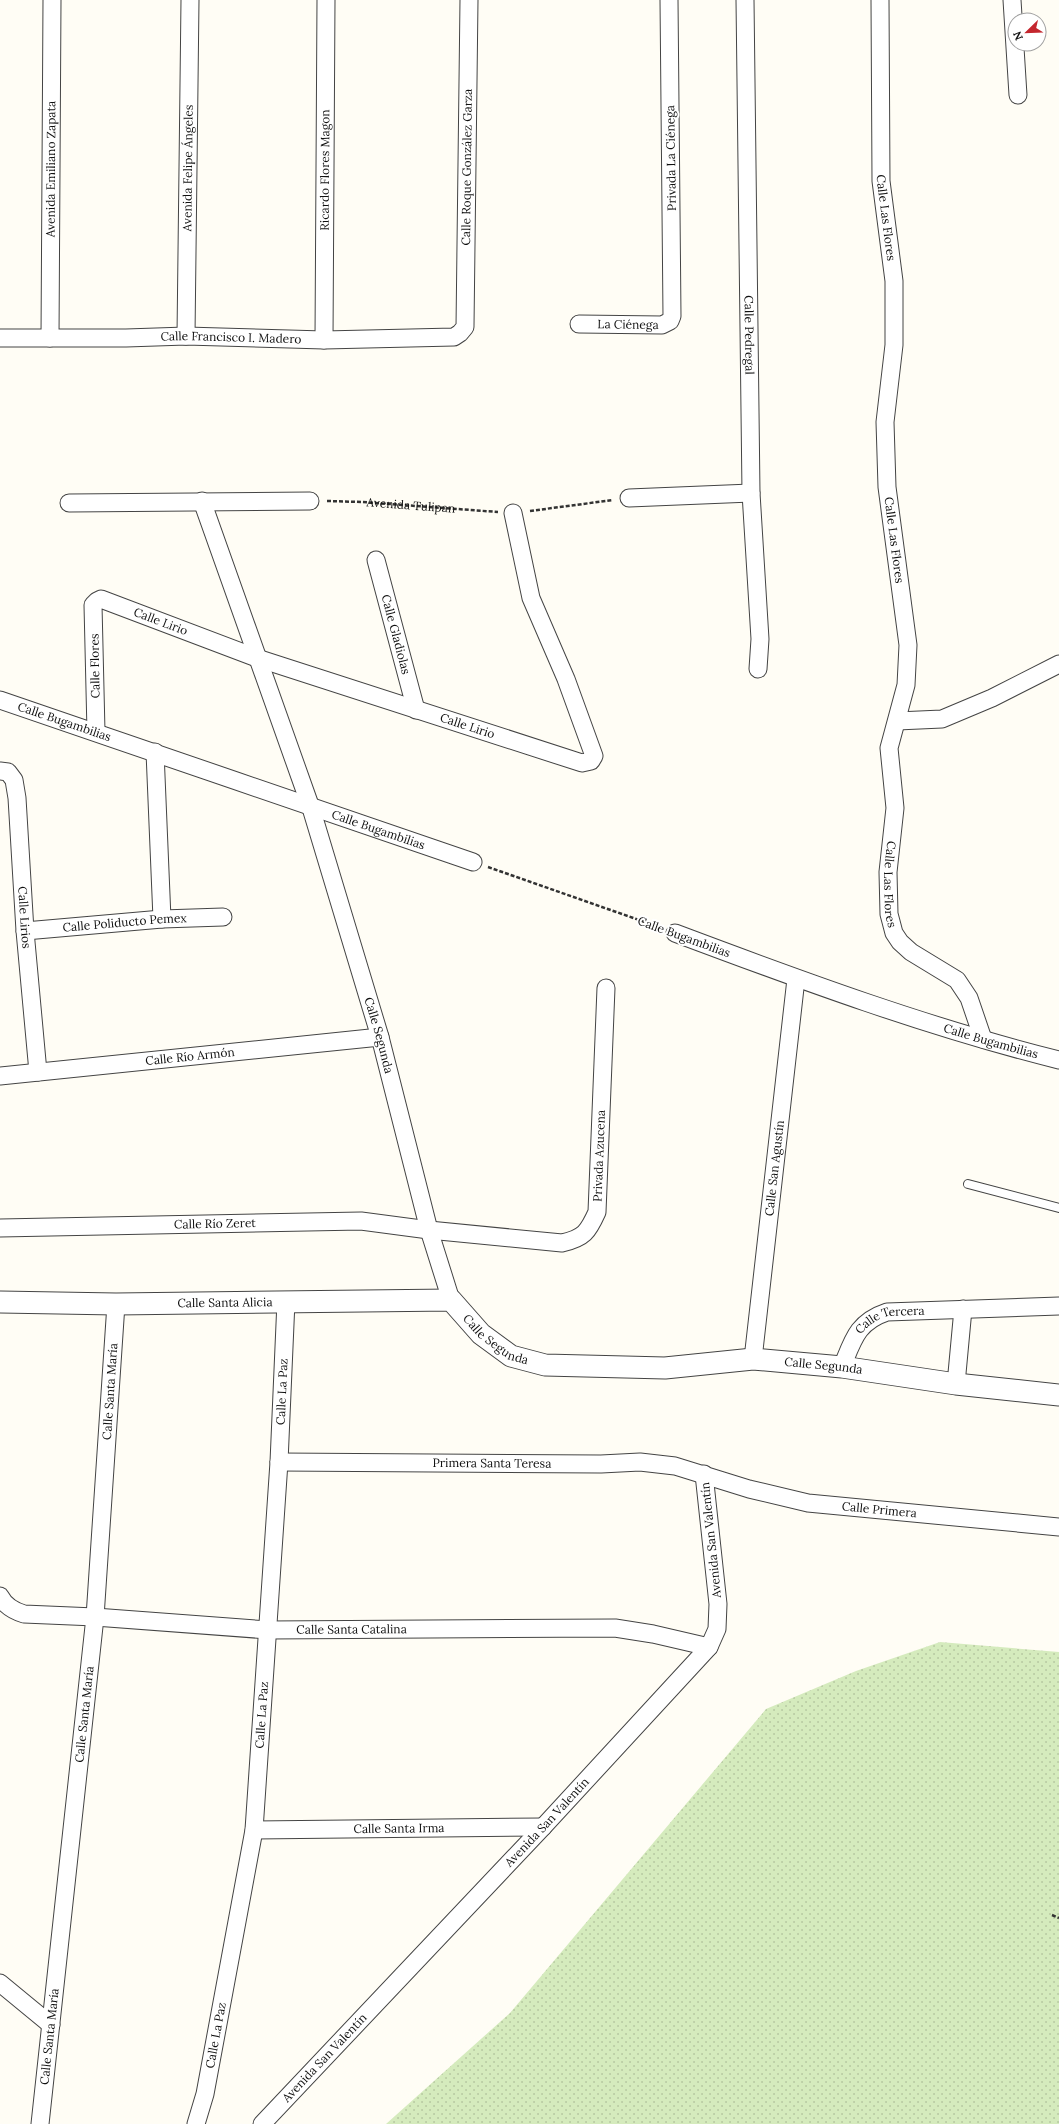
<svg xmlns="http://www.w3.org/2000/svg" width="1059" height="2124" viewBox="0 0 1059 2124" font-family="Lora,serif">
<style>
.grass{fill:url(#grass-dots)}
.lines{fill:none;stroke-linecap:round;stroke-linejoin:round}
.service-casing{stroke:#444;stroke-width:10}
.minor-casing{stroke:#444;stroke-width:19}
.tertiary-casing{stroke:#444;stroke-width:23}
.path{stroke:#333;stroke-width:2.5;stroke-dasharray:4 2;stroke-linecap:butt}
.service{stroke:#fff;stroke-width:8}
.minor{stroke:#fff;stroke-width:17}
.tertiary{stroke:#fff;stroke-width:21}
.labels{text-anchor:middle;stroke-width:4;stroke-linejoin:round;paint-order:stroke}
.street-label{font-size:12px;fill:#111;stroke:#fff}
</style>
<defs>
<pattern id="grass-dots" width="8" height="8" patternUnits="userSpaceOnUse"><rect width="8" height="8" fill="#d5ebbd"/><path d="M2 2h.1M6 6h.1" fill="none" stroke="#b6c8a1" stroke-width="1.8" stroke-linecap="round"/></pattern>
</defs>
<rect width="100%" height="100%" fill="#fffdf5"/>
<path class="grass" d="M940,1642L1059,1652V2124H386L510,2013L766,1709L856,1671Z"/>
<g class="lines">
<g class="service-casing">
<path id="service" d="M968,1184L1059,1208"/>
</g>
<g class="minor-casing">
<g id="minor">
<path id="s2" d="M745,0L751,493L760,639L758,669"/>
<path id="s3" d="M880,0L881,181L894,281V345L885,422L887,487L908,645L906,685L889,748L895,808L888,872L889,914L894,933L900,942L911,952L957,980L969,998L983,1039"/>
<path d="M1012,0L1018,95"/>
<path id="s4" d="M579,324L662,325L670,321L672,316L669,0"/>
<path id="s5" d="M186,336L190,0"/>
<path id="s6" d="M0,338H126L186,336L324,340L454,337L460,333L465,327L469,0"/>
<path id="s7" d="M50,338L52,0"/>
<path id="s8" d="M324,340L326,0"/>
<path d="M629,498L751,493"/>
<path id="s9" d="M202,501L311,808L380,1037L429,1230L451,1300"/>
<path d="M69,503L310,501"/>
<path id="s10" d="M376,560L416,710"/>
<path id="s11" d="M0,700C158,753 315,809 473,862"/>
<path d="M897,721L942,719L992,698L1059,664"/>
<path id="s12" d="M96,732L93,605L97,601L101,599L257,658L582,763L591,761L594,756L566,679L531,598L513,513"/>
<path d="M155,752L162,919"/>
<path id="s13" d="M0,771L8,772L14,780L17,798L25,931L38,1072"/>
<path id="s14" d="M25,931L162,919L223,917"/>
<path id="s15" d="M675,933C800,980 930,1028 1059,1060"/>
<path id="s16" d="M0,1076L380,1037"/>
<path id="s17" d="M0,1228L361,1221L429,1230L562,1243C584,1238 588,1232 597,1212L606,988"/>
<path id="s18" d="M753,1359L796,979"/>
<path id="s19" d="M842,1367C853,1340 857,1322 887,1312L1059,1306"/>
<path d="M956,1384L963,1309"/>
<path id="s20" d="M279,1462L601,1464L640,1462L675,1466L749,1489L808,1503L1059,1527"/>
<path id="s21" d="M0,1596C5,1606 14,1611 24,1614L95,1617L268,1630L615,1628L653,1634L709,1647"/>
<path id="s22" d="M254,1830L543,1827"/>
<path d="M0,1983L51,2025"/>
<path id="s23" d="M40,2124L95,1617L116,1304"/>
<path id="s24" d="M196,2124L205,2094L254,1830L279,1462L286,1301"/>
<path id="s25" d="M262,2124L543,1827L709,1647L717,1629L718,1604L704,1474"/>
</g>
</g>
<g class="tertiary-casing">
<g id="tertiary">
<path id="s26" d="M0,1302L116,1304L451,1300L481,1334L511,1356L545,1365L665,1368L753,1359L842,1367L956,1384L1059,1395"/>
</g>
</g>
<g class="path">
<path id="s1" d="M327,501L362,502L498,512"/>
<path d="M530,511L613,500"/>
<path d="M488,867L659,927"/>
<path d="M1052,1915L1059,1918"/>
</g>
<use href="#service" class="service"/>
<use href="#minor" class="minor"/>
<use href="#tertiary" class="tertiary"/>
</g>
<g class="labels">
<g class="street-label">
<text transform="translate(671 158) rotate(-91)" y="4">Privada La Ciénega</text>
<text dy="4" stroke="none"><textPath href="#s6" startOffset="629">Calle Roque González Garza</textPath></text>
<text dy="4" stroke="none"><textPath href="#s5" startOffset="168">Avenida Felipe Ángeles</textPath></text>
<text dy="4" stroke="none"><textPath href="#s7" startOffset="169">Avenida Emiliano Zapata</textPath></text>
<text dy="4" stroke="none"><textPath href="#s8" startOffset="170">Ricardo Flores Magon</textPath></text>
<text dy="4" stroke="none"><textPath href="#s3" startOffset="218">Calle Las Flores</textPath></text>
<text dy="4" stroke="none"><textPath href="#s4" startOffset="49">La Ciénega</textPath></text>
<text dy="4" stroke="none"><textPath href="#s2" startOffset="335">Calle Pedregal</textPath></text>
<text dy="4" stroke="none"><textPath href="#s6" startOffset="231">Calle Francisco I. Madero</textPath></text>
<text dy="4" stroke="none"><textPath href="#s1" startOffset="84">Avenida Tulipan</textPath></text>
<text dy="4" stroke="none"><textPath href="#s3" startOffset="542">Calle Las Flores</textPath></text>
<text dy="4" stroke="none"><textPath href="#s12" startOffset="201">Calle Lirio</textPath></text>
<text dy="4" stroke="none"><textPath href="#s10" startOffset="77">Calle Gladiolas</textPath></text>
<text transform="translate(95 666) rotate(-91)" y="4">Calle Flores</text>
<text dy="4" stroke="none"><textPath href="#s11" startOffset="68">Calle Bugambilias</textPath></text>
<text dy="4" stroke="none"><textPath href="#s12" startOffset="525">Calle Lirio</textPath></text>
<text dy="4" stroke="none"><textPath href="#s11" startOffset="400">Calle Bugambilias</textPath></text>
<text dy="4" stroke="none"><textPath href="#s3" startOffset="890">Calle Las Flores</textPath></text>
<text dy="4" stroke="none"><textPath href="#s13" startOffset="156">Calle Lirios</textPath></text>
<text dy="4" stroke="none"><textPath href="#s14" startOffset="100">Calle Poliducto Pemex</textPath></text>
<text transform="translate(684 937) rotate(20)" y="4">Calle Bugambilias</text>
<text dy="4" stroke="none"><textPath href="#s9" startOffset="563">Calle Segunda</textPath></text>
<text dy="4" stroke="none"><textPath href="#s15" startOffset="334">Calle Bugambilias</textPath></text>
<text dy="4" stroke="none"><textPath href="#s16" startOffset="191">Calle Río Armón</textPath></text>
<text dy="4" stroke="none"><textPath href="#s17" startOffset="669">Privada Azucena</textPath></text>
<text dy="4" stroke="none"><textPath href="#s18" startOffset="192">Calle San Agustín</textPath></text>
<text dy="4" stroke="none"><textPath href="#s17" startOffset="215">Calle Río Zeret</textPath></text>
<text dy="4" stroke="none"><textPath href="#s26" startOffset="225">Calle Santa Alicia</textPath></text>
<text dy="4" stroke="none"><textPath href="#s19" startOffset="75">Calle Tercera</textPath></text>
<text dy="4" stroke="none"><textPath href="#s26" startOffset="512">Calle Segunda</textPath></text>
<text dy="4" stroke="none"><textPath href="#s26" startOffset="848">Calle Segunda</textPath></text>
<text dy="4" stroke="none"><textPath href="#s23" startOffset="736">Calle Santa María</textPath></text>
<text dy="4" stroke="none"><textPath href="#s24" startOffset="739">Calle La Paz</textPath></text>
<text dy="4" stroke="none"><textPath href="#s20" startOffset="213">Primera Santa Teresa</textPath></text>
<text dy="4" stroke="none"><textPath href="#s20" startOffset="606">Calle Primera</textPath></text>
<text transform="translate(711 1540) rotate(-96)" y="4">Avenida San Valentín</text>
<text dy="4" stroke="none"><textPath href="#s21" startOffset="359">Calle Santa Catalina</textPath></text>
<text dy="4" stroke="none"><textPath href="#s23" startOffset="412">Calle Santa María</textPath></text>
<text dy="4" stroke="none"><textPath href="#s24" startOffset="415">Calle La Paz</textPath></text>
<text dy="4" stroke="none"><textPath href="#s25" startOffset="415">Avenida San Valentín</textPath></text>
<text dy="4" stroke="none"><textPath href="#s22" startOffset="145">Calle Santa Irma</textPath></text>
<text dy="4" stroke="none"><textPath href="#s24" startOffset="91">Calle La Paz</textPath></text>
<text dy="4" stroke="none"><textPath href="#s23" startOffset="88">Calle Santa María</textPath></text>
<text dy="4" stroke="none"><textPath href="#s25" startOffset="91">Avenida San Valentín</textPath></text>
</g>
</g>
<g transform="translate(1027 32) rotate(247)"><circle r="19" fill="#ffffff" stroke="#a0a0a0"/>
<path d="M0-3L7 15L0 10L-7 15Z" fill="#c4262e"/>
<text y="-6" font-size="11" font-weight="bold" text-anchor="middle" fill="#111111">N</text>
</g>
</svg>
